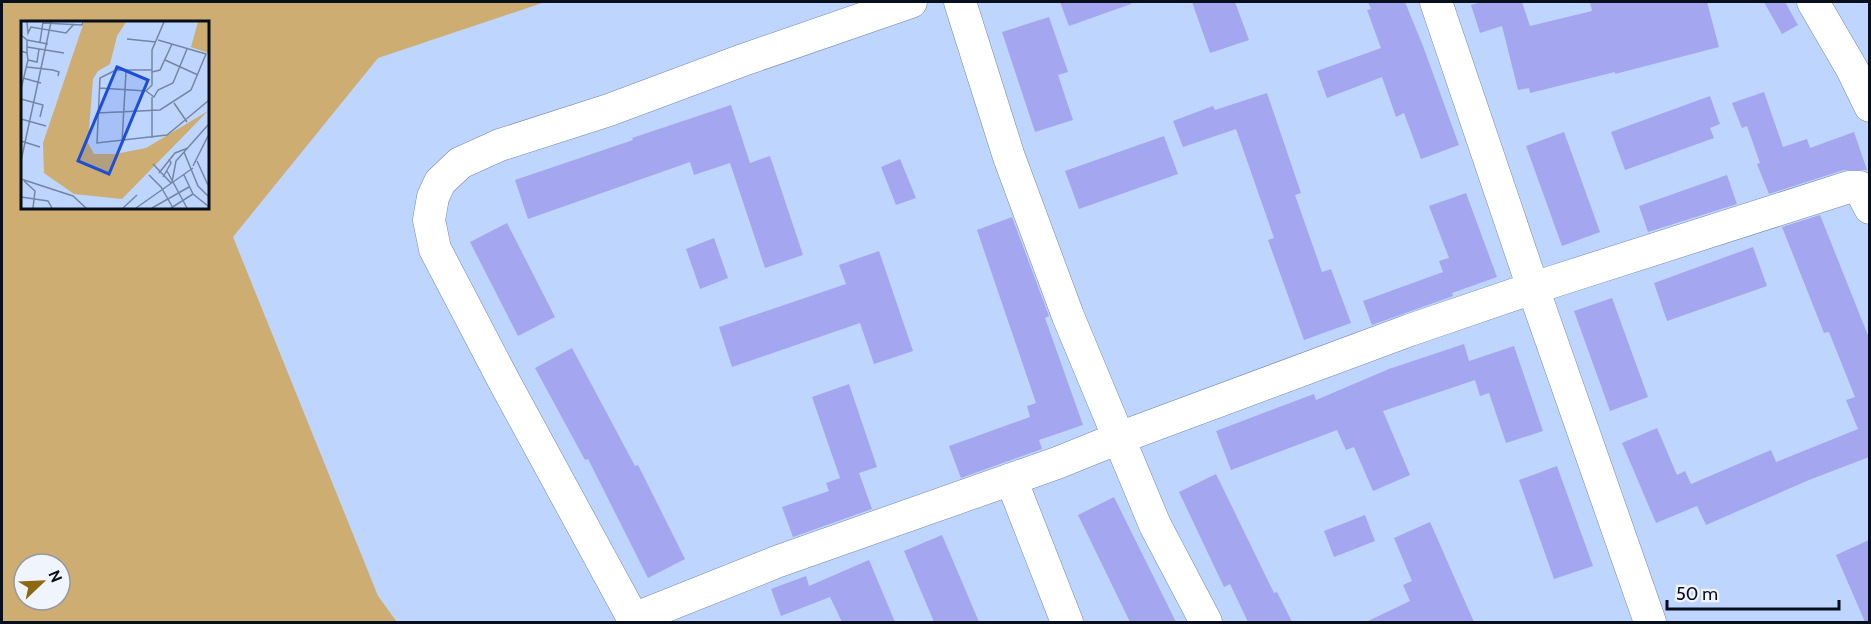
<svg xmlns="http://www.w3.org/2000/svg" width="1871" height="624" viewBox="0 0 1871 624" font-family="Cabin,sans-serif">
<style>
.green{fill:#cdad71;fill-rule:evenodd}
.building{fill:#a4a7f0}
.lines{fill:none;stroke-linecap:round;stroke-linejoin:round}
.minor-casing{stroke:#7488ad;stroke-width:33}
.minor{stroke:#fff;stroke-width:32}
.inset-road{fill:none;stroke:#7586a3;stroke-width:1.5}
.view{fill:#1d4ed8;fill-opacity:0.15;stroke:#1d4ed8;stroke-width:3}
.inset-edge{fill:none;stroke:#080f1c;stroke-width:3}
</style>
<rect width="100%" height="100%" fill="#bed5fd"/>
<path class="green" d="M2,2H545L378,58L233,237L378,596L397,622H2ZM22,22H207V207H22ZM24,564H60V600H24Z"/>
<path class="building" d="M1060,2H1131V4L1069,26Z
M1192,2H1235L1249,40L1210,53Z
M1368,2H1405L1423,46L1459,145L1421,159L1404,113L1396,117L1382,77L1327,98L1317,71L1381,48L1367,10L1371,9Z
M1482,2H1522L1530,26L1592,11L1590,2H1707L1719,47L1615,74V72L1530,93L1529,88L1518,90L1502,26L1480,33L1471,5Z
M1764,2H1785L1798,25L1782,34Z
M1049,17L1068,72L1058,75L1073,120L1035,132L1002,32Z
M1764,92L1783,147L1807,139L1810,148L1854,132L1867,170H1844L1769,194L1757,164L1760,163L1747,126L1742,128L1732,103Z
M1267,93L1301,193L1295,195L1322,272L1331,269L1351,323L1304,340L1268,240L1274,238L1236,129L1183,147L1173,121L1213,106L1215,110Z
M1710,96L1720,124L1710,128L1714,138L1625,170L1611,132Z
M731,105L750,163L770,156L803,255L765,268L730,163L694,175L690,162L528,219L515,180L633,140L632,138Z
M1564,132L1600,232L1562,246L1526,146Z
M1164,136L1178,174L1079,209L1065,171Z
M900,159L916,198L896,205L881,167Z
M1727,175L1737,204L1648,232L1639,206Z
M1466,193L1497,277L1452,293L1453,296L1372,325L1363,301L1443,272L1439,261L1449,258L1429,206Z
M1820,215L1869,338V457L1809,480L1706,525L1697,506L1656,523L1622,443L1657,428L1677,475L1685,471L1691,484L1771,450L1776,462L1858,429L1846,400L1855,397L1829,332L1824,333L1782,227Z
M1012,217L1049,316L1045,318L1083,425L1039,440L1042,449L961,478L949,446L1030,417L1027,406L1036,403L977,230Z
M507,223L555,317L518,336L470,242Z
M714,238L728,278L700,289L686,249Z
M1753,247L1767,286L1667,321L1654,283Z
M879,251L913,351L874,364L860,323L732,367L719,327L846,284L839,265Z
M1612,298L1648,397L1610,411L1574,311Z
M1464,344L1469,361L1514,346L1543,431L1506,443L1489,393L1480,396L1475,380L1383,411L1410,475L1373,491L1354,447L1346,450L1337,430L1231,470L1216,431L1314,394L1316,400L1389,369Z
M572,348L635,466L638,465L685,559L648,578L588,459L585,460L535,368Z
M849,384L877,467L859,473L872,509L793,537L782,507L829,491L826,483L840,478L812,397Z
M1557,466L1593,566L1554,579L1519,480Z
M1216,474L1274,593L1277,592L1292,622H1248L1230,584L1224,587L1179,492Z
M1114,497L1176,622H1130L1078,515Z
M1365,515L1375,541L1334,557L1324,531Z
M1430,522L1474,622H1366L1410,601L1403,585L1412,581L1394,538Z
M942,535L965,589L979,622H934L904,551Z
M1869,540V622H1865L1836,555Z
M869,560L895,622H842L830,597L781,616L771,589L806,576L809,586Z"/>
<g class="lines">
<g class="minor-casing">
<path id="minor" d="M960,2L1009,157L1068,316L1155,525L1206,622
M1436,2L1533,288L1650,622
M1813,2L1852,69L1870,106
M1011,479L1067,622
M633,619L779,561L1057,463L1119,438L1410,330L1533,288L1849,187H1859L1870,208
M635,622L505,383L435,249L429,220L433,197L440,182L460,163L500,145L609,110L743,60L911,2"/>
</g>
<use href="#minor" class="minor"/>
</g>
<g transform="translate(21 21)">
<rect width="188" height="188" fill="#bed5fd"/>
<path d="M63,1H105L96,15L89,43L77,50L72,58L67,122L73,133H94L125,127L187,90L101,178L53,173L23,152L22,122ZM177,1H187V32L170,26Z" fill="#cdad71"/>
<path class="inset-road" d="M6,1L7,12L10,6L45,12L53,3M22,2L61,4L62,1M0,14L6,19V32M106,18L135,21M6,19L27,23M19,21L22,1M6,26L43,32M0,30L6,32L7,39L0,68M7,39L16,41L18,28M144,39L177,54M6,46L32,49L38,51L37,55M131,49H95L79,57L76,122L146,114L187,80M131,51L139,49L151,23M2,57L20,62M78,67L125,70M125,70L131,64V29L143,1M125,70L133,76L137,69L152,62L166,28M131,76V117M0,78L22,84L19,96M153,82L166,101M76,92L139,89L170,69L185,33L137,19M0,98L25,105M0,120L19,126M101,121L105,51H109M163,131L177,165L187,175M0,140L30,1M176,140L187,164M132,143L150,162M172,145L187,115M146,150L166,187M138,152L154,132L167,127M128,154L140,166L152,187M163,154L172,173L187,185M142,156L150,142L148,138M0,158L52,175L65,187M3,160L14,170L12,187M151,161L155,140L187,104M0,176L27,180L31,187M102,187L116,174M115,187L172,147M131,187L168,166M150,187L172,173"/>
<path class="view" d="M96,46L127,59L88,153L57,140Z"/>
<rect width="188" height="188" class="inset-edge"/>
</g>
<rect width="1871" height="624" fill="none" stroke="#080f1c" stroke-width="6"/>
<g transform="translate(42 582) rotate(67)"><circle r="28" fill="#f0f5fd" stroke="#9399a3" stroke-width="1.5"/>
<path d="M0-4.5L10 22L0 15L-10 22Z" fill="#8f690f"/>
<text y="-9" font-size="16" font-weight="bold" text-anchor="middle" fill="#080f1c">N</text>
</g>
<path d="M1667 600v9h172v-9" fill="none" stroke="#080f1c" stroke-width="3"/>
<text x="1676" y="600" font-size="18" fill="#080f1c" stroke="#f0f5fd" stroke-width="4.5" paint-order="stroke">50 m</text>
</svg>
